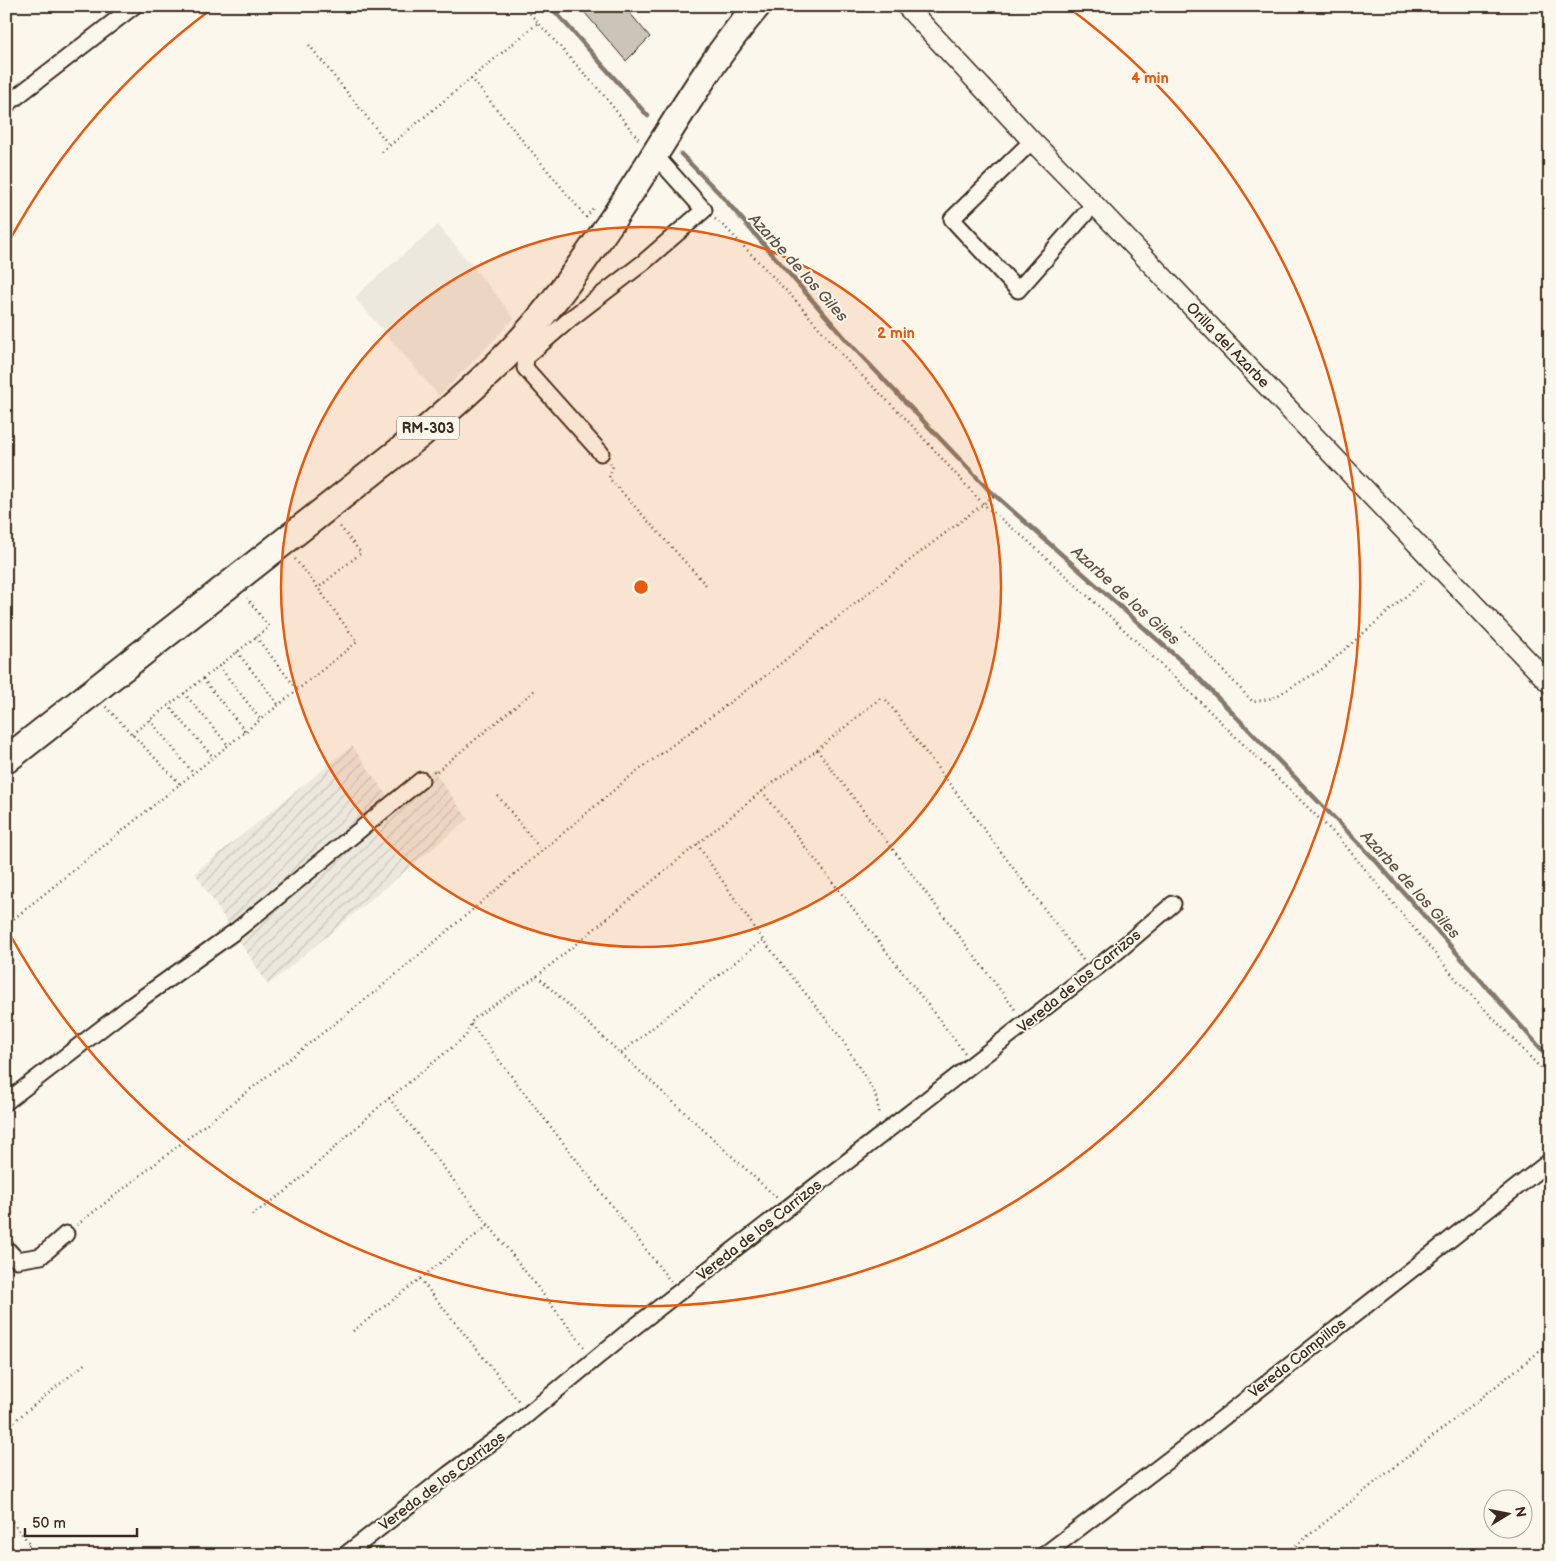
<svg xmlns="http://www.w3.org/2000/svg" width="1556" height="1561" viewBox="0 0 1556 1561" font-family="'Balsamiq Sans',sans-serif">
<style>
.built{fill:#ede8dd}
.industrial{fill:url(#industrial-furrows)}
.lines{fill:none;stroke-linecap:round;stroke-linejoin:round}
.stream{stroke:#85796d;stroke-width:4.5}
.building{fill:#ccc4b9;stroke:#3b2a1e}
.minor-casing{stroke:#3b2a1e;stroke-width:19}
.tertiary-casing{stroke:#3b2a1e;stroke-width:22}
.trunk-casing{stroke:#3b2a1e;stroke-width:30}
.path{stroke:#3b2a1e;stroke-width:2.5;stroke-dasharray:1 4;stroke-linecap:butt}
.minor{stroke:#fbf7ec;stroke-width:15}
.tertiary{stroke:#fbf7ec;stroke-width:19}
.trunk{stroke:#fbf7ec;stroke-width:26}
.ring{fill:none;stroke:#e8590c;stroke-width:2.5}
.labels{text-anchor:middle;stroke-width:4;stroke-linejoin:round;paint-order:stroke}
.shield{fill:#fbf7ec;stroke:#75685c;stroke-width:1}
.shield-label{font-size:14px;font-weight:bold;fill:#3b2a1e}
.street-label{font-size:15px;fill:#3b2a1e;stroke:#fbf7ec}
.water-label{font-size:16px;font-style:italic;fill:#605246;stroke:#fbf7ec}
.centre{fill:#e8590c;stroke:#fbf7ec;stroke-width:2.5}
.ring-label{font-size:15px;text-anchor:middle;font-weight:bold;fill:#e8590c;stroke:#fbf7ec;stroke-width:4;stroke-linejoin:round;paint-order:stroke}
</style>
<defs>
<pattern id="industrial-furrows" width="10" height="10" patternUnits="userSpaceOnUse" patternTransform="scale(1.25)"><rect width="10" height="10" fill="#ede8dd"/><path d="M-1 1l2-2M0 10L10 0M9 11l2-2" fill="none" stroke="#ccc7bd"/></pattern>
</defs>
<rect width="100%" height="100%" fill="#fbf7ec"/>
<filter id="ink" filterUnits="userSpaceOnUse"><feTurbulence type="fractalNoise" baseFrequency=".02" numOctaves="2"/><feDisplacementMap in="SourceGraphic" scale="10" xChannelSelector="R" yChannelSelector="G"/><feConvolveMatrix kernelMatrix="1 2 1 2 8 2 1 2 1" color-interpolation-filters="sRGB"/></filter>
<g filter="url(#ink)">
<path class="built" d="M438,225L498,297L514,319L439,396L355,298L363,289Z"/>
<path class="industrial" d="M352,746L389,799L433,770L468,819L268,985L195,873Z"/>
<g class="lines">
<path class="stream" d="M550,6L648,116
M681,154L721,195L851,345L988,489L1188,667L1375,860L1550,1059"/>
</g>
<path class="building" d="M579,6H624L650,37L626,61Z"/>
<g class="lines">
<g class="minor-casing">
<path id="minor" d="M6,105L134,6
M1032,141L952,219L1018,290L1094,204
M601,453L525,368L526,357L570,319L644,262L704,210L654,154
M6,1102L132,1005L237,930L421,780
M6,1248L17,1260L41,1256L66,1234
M345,1555L449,1474L511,1428L624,1335L1118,951L1173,904
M1044,1555L1201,1435L1550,1161"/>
</g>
<g class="tertiary-casing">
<path id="tertiary" d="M906,6L1032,141L1094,204L1550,684"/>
</g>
<g class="trunk-casing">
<path id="trunk" d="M6,760L421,434C468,393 515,352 552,303C572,278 590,252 608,226C659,153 699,74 757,6"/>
</g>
<path class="path" d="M523,6L601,92L640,141
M309,45L390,146
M471,78L586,217L594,207
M382,152L538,23
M715,219L727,229L797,302L849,363L906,419L983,504L1028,541L1105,612L1190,692L1339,838L1456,979L1550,1078
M610,463L613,466L609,478L706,585
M295,559L318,588L361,553L338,524
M1182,627L1253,702L1273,698L1321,670L1427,578
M256,637L297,689
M237,652L278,704
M219,666L260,719
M203,679L245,731
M184,693L228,745
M168,705L213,757
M150,720L193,773
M132,734L269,627L247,598
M817,750L1017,1012
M434,771L435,773L535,690
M180,784L357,642L318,588
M762,791L965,1053
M498,796L542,851
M697,844L763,940
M6,925L180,784L105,706
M537,976L777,1198
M471,1024L671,1282
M621,1053L763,940L841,1038L875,1093L880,1116
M389,1098L586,1349
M252,1215L288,1190L381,1105L466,1036L473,1019L537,976L762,791L817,750L883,696L1083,960
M77,1225L380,988L627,779L764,677L892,574L995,495
M420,1279L520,1403
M353,1331L489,1225
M6,1428L87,1362
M6,1514L30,1544L22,1555
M1284,1555L1550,1343"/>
<use href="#minor" class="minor"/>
<use href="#tertiary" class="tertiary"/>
<use href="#trunk" class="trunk"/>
</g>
</g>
<circle cx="641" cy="587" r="360" fill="#e8590c" fill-opacity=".12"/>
<g class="ring">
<circle cx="641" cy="587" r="360"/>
<path d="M8 243A720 720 0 0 1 213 8M1069 8A720 720 0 1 1 8 931"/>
</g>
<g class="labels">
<rect class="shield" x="397" y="416.5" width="62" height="23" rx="4"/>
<g class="shield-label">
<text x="428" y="433">RM-303</text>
</g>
<g class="street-label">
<text transform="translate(1228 345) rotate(46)" y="5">Orilla del Azarbe</text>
<text transform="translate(1079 981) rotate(-39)" y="5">Vereda de los Carrizos</text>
<text transform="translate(759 1230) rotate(-38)" y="5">Vereda de los Carrizos</text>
<text transform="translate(1297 1358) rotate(-38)" y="5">Vereda Campillos</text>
<text transform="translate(442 1481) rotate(-37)" y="5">Vereda de los Carrizos</text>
</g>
<g class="water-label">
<text transform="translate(799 267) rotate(48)" y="6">Azarbe de los Giles</text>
<text transform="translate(1126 595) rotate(42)" y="6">Azarbe de los Giles</text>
<text transform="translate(1411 884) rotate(48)" y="6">Azarbe de los Giles</text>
</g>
</g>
<circle cx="641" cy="587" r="8" class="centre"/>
<g class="ring-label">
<text x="1150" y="83">4 min</text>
<text x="896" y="338">2 min</text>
</g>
<rect width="1556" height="1561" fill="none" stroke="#fbf7ec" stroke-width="25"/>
<rect x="12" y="12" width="1531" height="1536" fill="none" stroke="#3b2a1e" stroke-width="2" filter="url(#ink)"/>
<g transform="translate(1508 1514) rotate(80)"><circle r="24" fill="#fbf7ec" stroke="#aea59a"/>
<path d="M0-4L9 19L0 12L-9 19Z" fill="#3b2a1e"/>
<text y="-8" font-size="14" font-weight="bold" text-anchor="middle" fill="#3b2a1e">N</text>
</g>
<path d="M25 1528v8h112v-8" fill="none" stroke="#3b2a1e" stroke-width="2.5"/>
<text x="32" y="1528" font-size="15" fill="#3b2a1e" stroke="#fbf7ec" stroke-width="4" paint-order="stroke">50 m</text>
</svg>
